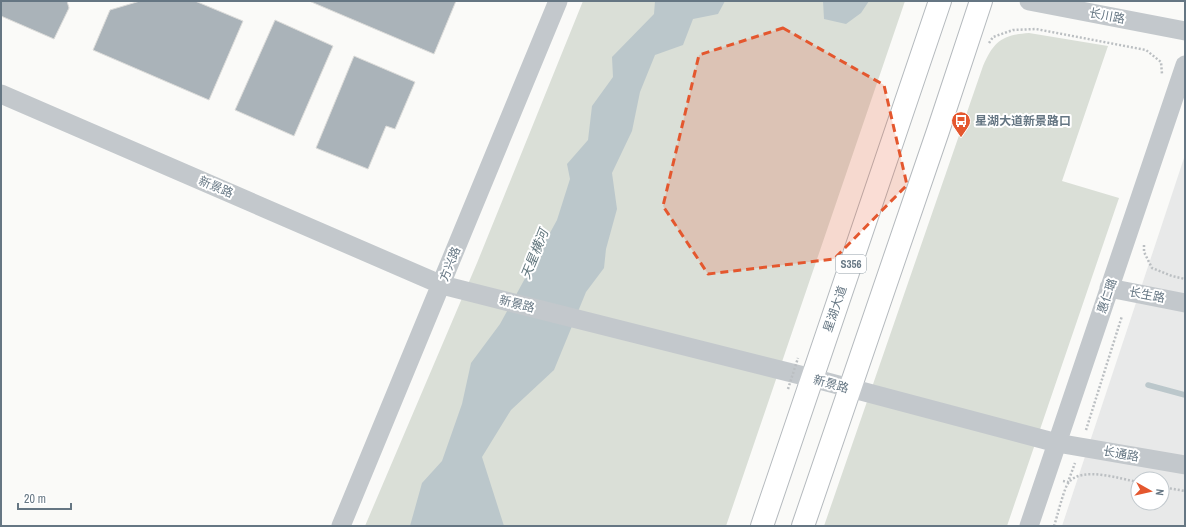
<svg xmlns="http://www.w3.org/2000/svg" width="1186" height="527" viewBox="0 0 1186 527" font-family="'Archivo Narrow','Noto Sans SC',sans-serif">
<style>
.built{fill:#e8e9e9;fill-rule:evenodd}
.green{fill:#dadfd7}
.water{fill:#bbc7cb}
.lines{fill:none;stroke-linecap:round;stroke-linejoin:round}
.stream{stroke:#bbc7cb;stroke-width:5.5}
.building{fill:#aab3b9;stroke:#dcdcda}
.major-casing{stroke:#b5babe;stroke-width:24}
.path{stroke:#bbbfc2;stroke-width:2.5;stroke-dasharray:2 2;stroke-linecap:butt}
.minor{stroke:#c3c8cc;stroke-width:19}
.major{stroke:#fff;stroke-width:22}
.path-bridge{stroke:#bbbfc2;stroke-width:2.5;stroke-dasharray:2 2;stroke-linecap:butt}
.marked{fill:#e4572e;fill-opacity:0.2;stroke:#e4572e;stroke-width:3;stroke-dasharray:8 5;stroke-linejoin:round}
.labels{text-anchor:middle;stroke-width:4;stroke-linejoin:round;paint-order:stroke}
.shield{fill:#fff;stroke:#939fa8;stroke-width:1}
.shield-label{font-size:11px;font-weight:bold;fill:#657683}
.street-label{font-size:12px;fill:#657683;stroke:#fff}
.poi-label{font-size:12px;font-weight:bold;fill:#657683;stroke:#fff;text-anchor:start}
.water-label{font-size:13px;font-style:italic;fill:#60757c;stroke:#fff}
</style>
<rect width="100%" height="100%" fill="#fafaf8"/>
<path class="built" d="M1185,155V526H1062ZM1138,479H1162V503H1138Z"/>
<path class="green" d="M583,1H905L726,526H365L477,263Z
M1029,33L1108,46L1062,181L1119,198L1007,526H824L983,66C994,41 1002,35 1029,33Z"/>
<path class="water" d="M655,1H725L718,14L693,19L683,45L655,55L640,92L632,131L612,173L617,209L606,249L604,268L586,292L554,370L511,410L482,457L504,526H410L422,483L442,461L462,404L471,363L500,324L557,220L570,179L567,164L588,140L592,106L613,77L612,57L654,14Z
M823,1H869L861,13L846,24L824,19Z"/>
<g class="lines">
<path class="stream" d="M1148,385L1185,395"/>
</g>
<path class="building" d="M1,1H67L69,8L54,39L1,16Z
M140,1H195L243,21L209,100L93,50L110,10Z
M309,1H456L434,54Z
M275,20L333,46L294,136L235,110Z
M354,56L415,82L395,129L386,126L368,169L316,148Z"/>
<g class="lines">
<g class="major-casing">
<path id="major" d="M762,526L940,1
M803,526L938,131L981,1"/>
</g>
<path class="path" d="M989,43L993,37L1013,30L1036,29L1146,50L1161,62L1162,74
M1144,245V252L1152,268L1172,276L1185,279
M1086,430L1122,316
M1063,481L1068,482L1075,463
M1162,487L1185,491
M1054,526C1057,518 1064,487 1069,482C1083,466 1120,479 1138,482"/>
<path class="minor" d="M1029,1L1185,31
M1,94L442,285L812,378L1057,443L1185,465
M1109,288L1185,303
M341,526L558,1
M1029,526L1185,65"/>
<use href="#major" class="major"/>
<path class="path-bridge" d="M788,389L798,358"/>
</g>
<path class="marked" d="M783,28L884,85L907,185L834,259L708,274L663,206L699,55Z"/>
<defs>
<g id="bus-pin" transform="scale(1)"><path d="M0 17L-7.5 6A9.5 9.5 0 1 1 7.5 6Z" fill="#e4572e" stroke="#fff"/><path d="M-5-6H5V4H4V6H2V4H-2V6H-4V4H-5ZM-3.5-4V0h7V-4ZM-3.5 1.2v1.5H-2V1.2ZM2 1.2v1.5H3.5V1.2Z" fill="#fff"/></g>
</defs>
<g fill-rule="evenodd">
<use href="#bus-pin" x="961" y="121"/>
</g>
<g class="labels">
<rect class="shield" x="836" y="255" width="30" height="18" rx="3"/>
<g class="shield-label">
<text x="851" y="268">S356</text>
</g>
<g class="street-label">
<text transform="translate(1107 16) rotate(11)" y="4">长川路</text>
<text transform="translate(216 187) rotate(23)" y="4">新景路</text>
<text transform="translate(450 264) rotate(-68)" y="4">方兴路</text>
<text transform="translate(1147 295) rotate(11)" y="4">长生路</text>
<text transform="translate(1107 296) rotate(-71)" y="4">惠仁璐</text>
<text transform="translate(517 304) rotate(14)" y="4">新景路</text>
<text transform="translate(835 309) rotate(-71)" y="4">星湖大道</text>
<text transform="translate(831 384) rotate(16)" y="4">新景路</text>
<text transform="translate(1121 454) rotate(10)" y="4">长通路</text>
</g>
<g class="poi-label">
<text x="975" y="125">星湖大道新景路口</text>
</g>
<g class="water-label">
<text transform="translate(534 254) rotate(-68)" y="5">天星横河</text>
</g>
</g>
<rect width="1186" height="527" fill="none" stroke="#657683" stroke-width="4"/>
<g transform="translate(1150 491) rotate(98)"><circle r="19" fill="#ffffff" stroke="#c1c8cd"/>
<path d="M0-3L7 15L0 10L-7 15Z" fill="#e4572e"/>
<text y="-6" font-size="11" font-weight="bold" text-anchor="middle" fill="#657683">N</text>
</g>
<path d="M18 503v6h53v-6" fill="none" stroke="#657683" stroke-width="2"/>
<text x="24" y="503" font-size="12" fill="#657683" stroke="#ffffff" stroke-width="3" paint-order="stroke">20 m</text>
</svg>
